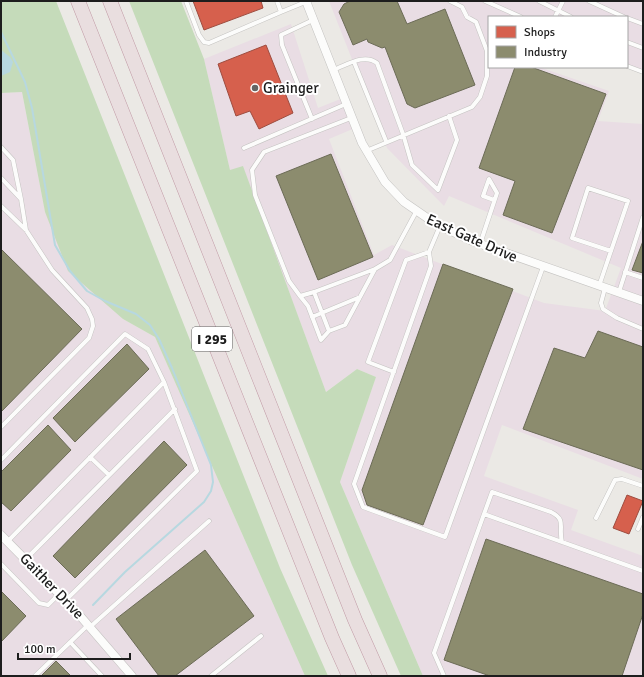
<svg xmlns="http://www.w3.org/2000/svg" width="644" height="677" viewBox="0 0 644 677" font-family="Signika,sans-serif">
<style>
.industrial{fill:#e9dde4}
.forest{fill:#c5dbba}
.water{fill:#b7d8e0}
.shops{fill:#d6604d;stroke:#9e4c3f}
.industry{fill:#8c8c6e;stroke:#6b6b56}
.lines{fill:none;stroke-linecap:round;stroke-linejoin:round}
.stream{stroke:#b7d8e0;stroke-width:2}
.service-casing{stroke:#c4c3c1;stroke-width:5}
.minor-casing{stroke:#c4c3c1;stroke-width:9}
.motorway-casing{stroke:#c19ba6;stroke-width:15}
.service{stroke:#fcfcfb;stroke-width:4}
.minor{stroke:#fcfcfb;stroke-width:8}
.motorway{stroke:#e9dedf;stroke-width:14}
.poi-dot{fill:#656463;stroke:#fff;stroke-width:1.5}
.labels{text-anchor:middle;stroke-width:4;stroke-linejoin:round;paint-order:stroke}
.shield{fill:#fff;stroke:#616161;stroke-width:1}
.shield-label{font-size:14px;font-weight:bold;fill:#1d1d1d}
.poi-label{font-size:15px;fill:#1d1d1d;stroke:#fff;text-anchor:start}
.street-label{font-size:15px;fill:#1d1d1d;stroke:#fff}
</style>
<rect width="100%" height="100%" fill="#ebe9e5"/>
<path class="industrial" d="M329,1H643V72L627,66V17H489V67H539L609,91L598,121L643,124V479L502,425L484,476L578,510L571,530L643,556V676H423L340,482L376,377L357,369L326,392L243,167L230,171L204,59L291,24L318,108L343,98L355,128L329,139L374,255L392,245L544,303L605,311L621,268L449,196L444,206L387,148Z
M22,92L45,212L123,319L155,337L305,676H1V93Z"/>
<path class="forest" d="M1,1H56L280,568L328,676H305L155,337L123,319L68,271L45,212L22,92L1,93Z
M129,1H181L204,59L230,170L243,166L326,392L357,369L376,377L340,482L423,676H401L352,565Z"/>
<path class="water" d="M1,50L10,57L13,62L10,72L1,76Z"/>
<path class="shops" d="M193,1H261L263,8L204,30Z
M266,45L293,113L259,129L250,111L236,116L218,64Z
M627,495L643,501L629,534L613,528Z"/>
<path class="industry" d="M350,1H397L407,24L445,9L475,85L415,108L407,104L385,47L382,48L368,42L367,39L353,45L339,12L344,4Z
M515,67H531L606,94L552,233L503,215L515,181L479,168Z
M331,154L373,257L318,280L276,176Z
M643,241V273L632,270Z
M1,249L82,329L1,412Z
M443,264L513,289L423,525L367,505L362,490Z
M598,331L643,347V470L523,429L554,348L585,358Z
M127,344L149,369L75,442L53,418Z
M48,425L71,450L11,511L1,502V472Z
M164,441L187,465L75,578L53,556Z
M486,539L643,594V614L622,676H490L444,660Z
M205,550L254,616L175,676H159L116,619Z
M1,591L26,616L1,642Z
M56,661L71,676H41Z"/>
<g class="lines">
<path class="stream" d="M1,32L25,82L32,108L55,245L70,271L87,291L105,301L136,314L150,325L159,339L172,368L211,465L213,482L211,491L204,502L125,572L93,605"/>
<g class="service-casing">
<path id="service" d="M186,1L199,35L204,42L209,43L281,12
M277,1L281,12L308,1
M485,1L521,17
M539,1L571,17
M589,1L624,17
M555,17L563,1
M627,18L643,24
M627,42L643,48
M354,62L386,141
M627,66L643,72
M333,70C347,65 364,53 377,63L403,134L412,165L438,190L457,140L449,116
M312,119L282,45L281,35L313,20
M1,147L13,160L21,199
M244,148L346,104
M366,151L472,107L480,97L487,76V51L476,22L467,17L462,7L450,1
M1,178L21,199L26,230
M1,206L26,230L52,270L87,308L92,319L93,326L89,338L1,427
M440,226L429,252L431,266L354,484L363,507L445,537L543,267
M480,244L497,193L489,179L483,196L494,200
M375,269L314,292L329,331L345,325L375,269L390,260L416,212
M625,272L643,278
M599,286L628,201L588,188L572,238L611,251
M605,288L601,303L603,309L617,318L643,329
M314,292L300,296L289,281L255,195L252,170L264,152L351,118
M619,292L643,217
M300,296L308,306L321,340L329,331
M312,317L360,297
M394,372L368,362L406,260L429,252
M90,457L109,475
M1,460L125,334L148,349L164,382L197,471L66,600
M484,514L492,492L551,512C567,520 558,527 562,542
M596,518L615,480L622,479L643,486
M638,529L643,517
M8,541L164,382
M26,559L175,409
M1,564L39,603L48,605L59,594
M90,627L209,521
M70,642L102,676
M35,676L88,625
M211,676L261,636
M444,676L434,653L484,514L643,571"/>
</g>
<g class="minor-casing">
<path id="minor" d="M306,1L362,143L385,182L404,202L436,224L472,241L643,301
M1,535L75,610L132,676"/>
</g>
<g class="motorway-casing">
<path id="motorway" d="M78,1L332,638L349,676
M110,1L355,620L380,676"/>
</g>
<use href="#service" class="service"/>
<use href="#minor" class="minor"/>
<use href="#motorway" class="motorway"/>
</g>
<circle class="poi-dot" cx="255" cy="88" r="4"/>
<g class="labels">
<rect class="shield" x="192" y="327" width="40" height="24" rx="3"/>
<g class="shield-label">
<text x="212" y="344">I 295</text>
</g>
<g class="poi-label">
<text x="263" y="93">Grainger</text>
</g>
<g class="street-label">
<text transform="translate(472 238) rotate(24)" y="5">East Gate Drive</text>
<text transform="translate(52 586) rotate(46)" y="5">Gaither Drive</text>
</g>
</g>
<rect width="644" height="677" fill="none" stroke="#1d1d1d" stroke-width="4"/>
<rect x="488" y="16" width="140" height="52" fill="#ffffff" stroke="#a5a5a5"/>
<rect x="496" y="26" width="20" height="12" fill="#d6604d" stroke="#a5a5a5"/>
<text x="524" y="36" font-size="12" fill="#1d1d1d">Shops</text>
<rect x="496" y="46" width="20" height="12" fill="#8c8c6e" stroke="#a5a5a5"/>
<text x="524" y="56" font-size="12" fill="#1d1d1d">Industry</text>
<path d="M18 653v6h112v-6" fill="none" stroke="#1d1d1d" stroke-width="2"/>
<text x="24" y="653" font-size="12" fill="#1d1d1d" stroke="#ffffff" stroke-width="3" paint-order="stroke">100 m</text>
</svg>
